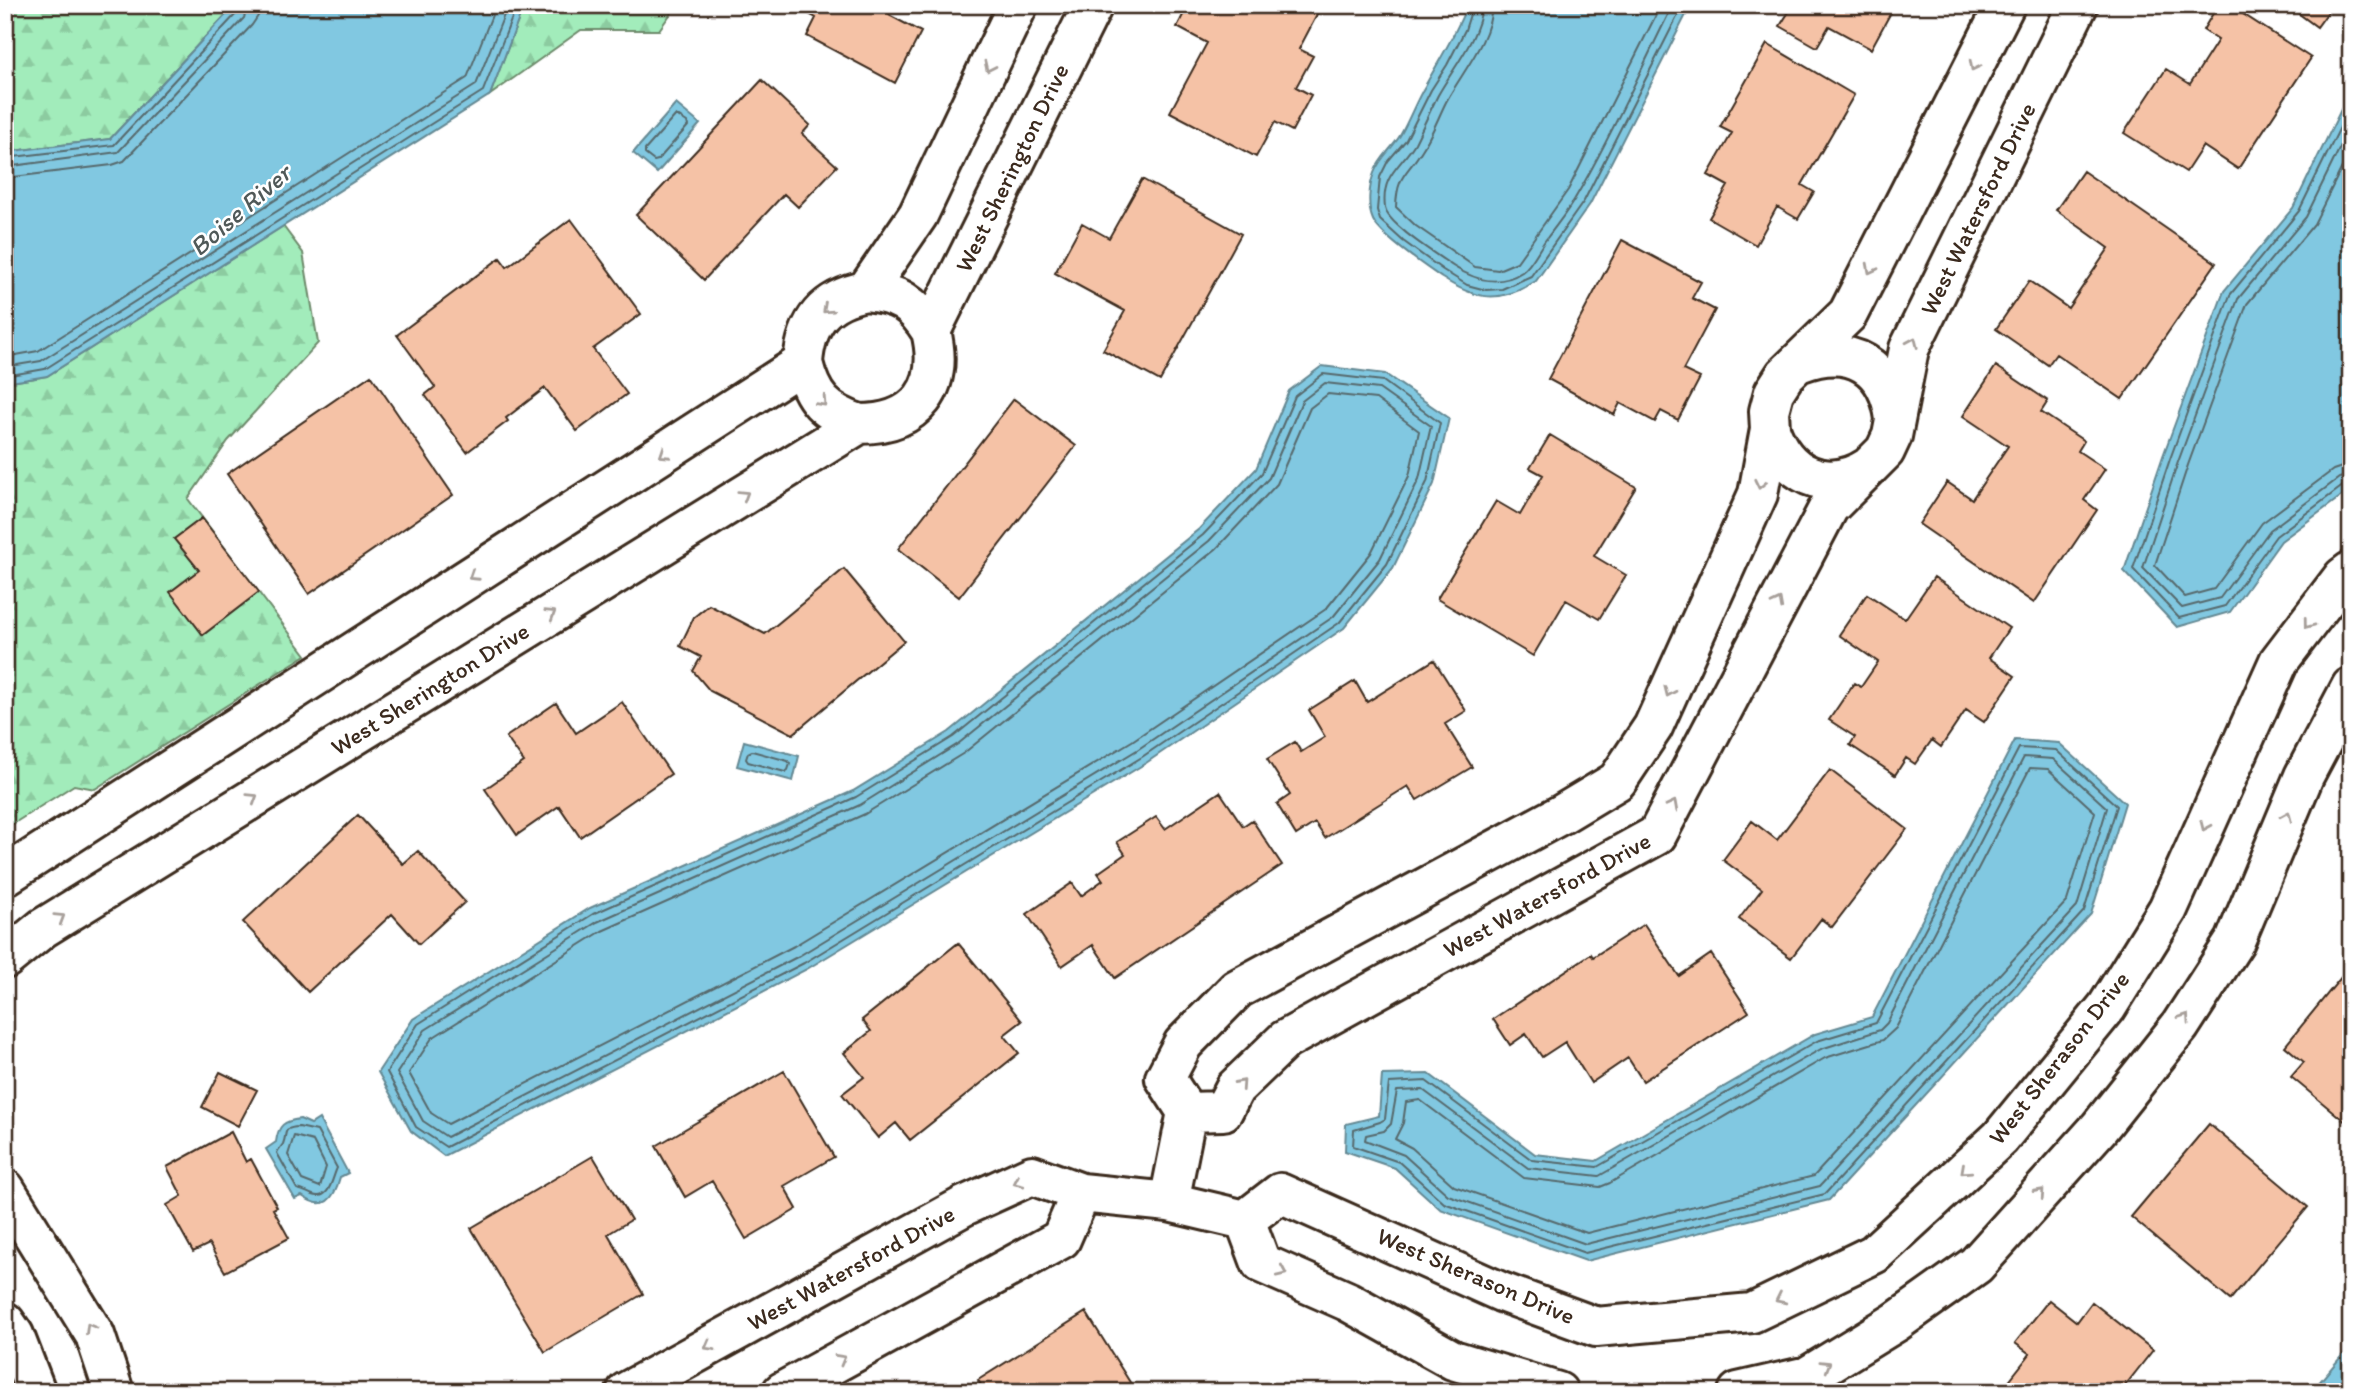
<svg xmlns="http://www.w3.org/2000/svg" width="2356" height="1397" viewBox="0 0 2356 1397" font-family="Itim,sans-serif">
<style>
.forest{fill:url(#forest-firs);stroke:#6e8b6c;stroke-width:2}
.water{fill:#81c8e1;stroke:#658993;stroke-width:2}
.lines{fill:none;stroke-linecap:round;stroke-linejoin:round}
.shore{stroke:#57696c;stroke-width:2}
.building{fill:#f5c2a6;stroke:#3b2a1e;stroke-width:2}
.minor-casing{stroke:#3b2a1e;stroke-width:44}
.minor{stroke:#fff;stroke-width:38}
.oneway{stroke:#a79f9a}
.labels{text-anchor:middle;stroke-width:5;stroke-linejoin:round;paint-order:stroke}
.street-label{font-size:24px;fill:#3b2a1e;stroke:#fff}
.water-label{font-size:26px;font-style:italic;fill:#505958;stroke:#fff}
</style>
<defs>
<pattern id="forest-firs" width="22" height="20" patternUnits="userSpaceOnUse" patternTransform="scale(1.75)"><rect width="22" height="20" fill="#a2ecbb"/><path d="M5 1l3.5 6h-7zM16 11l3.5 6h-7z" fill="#8ccba0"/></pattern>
</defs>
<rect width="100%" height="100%" fill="#fff"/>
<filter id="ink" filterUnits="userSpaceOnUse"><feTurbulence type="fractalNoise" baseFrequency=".0143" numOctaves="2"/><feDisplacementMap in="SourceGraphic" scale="14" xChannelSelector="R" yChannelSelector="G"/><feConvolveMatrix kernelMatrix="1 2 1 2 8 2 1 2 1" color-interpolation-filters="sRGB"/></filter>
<g filter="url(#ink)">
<path class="forest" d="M5,5H235L110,139L5,152Z
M524,5H677L659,30H581L490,95Z
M283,226L303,253L318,343L228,441L188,499L306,655L95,789L74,785L5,829V383L47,376Z"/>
<path class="water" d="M235,5H524L490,95L47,376L5,383V152L110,139Z
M1467,5H1691L1590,204L1536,281C1500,304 1476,300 1442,278C1426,267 1380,236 1373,220C1367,207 1369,186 1374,173C1380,157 1393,148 1401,134C1410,118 1416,101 1425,86C1440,59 1456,34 1467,5Z
M2351,89V489L2281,541L2230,612L2177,627L2124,571L2163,456L2224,291L2293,208Z
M676,104L700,124L657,173L633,153Z
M1322,366L1385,374L1449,418L1434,484L1393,568L1344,628L1146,763L807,969L444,1156L411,1131L378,1072L413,1019L590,908L853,791L949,732L1199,529L1256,469L1289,391Z
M2015,740L2059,743L2125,803L2091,914L1829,1200L1586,1261L1440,1209L1395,1168L1345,1151L1346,1124L1379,1116L1382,1075L1429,1074L1535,1154L1596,1161L1815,1034L1872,1017Z
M744,741L799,756L793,781L737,766Z
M300,1119L311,1124L319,1119L348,1173L340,1177C334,1200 324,1212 302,1196L295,1199L266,1149L276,1142C278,1125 284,1121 300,1119Z
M2351,1345V1392H2311Z"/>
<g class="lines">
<path class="shore" d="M1473,5L1465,30L1447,65L1431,90L1406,140L1388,161L1380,177L1377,210L1380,220L1403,241L1443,270L1467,285L1486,290L1502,289L1531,276L1584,201L1683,5
M1482,5C1480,37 1453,68 1438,95C1430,111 1423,127 1415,143C1401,167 1381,174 1385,208C1387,223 1431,251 1444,260C1467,277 1495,290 1522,272C1532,265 1539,248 1547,238C1557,224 1569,210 1577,195C1613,134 1641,68 1673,5
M1492,5C1491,40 1462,72 1446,102C1438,118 1432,135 1422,150C1407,175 1397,174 1396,207L1416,226L1475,267L1498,270L1517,262L1568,190L1661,5
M2351,105L2299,211L2230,295L2170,459L2133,569L2179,618L2225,606L2276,536L2344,485L2351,484
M676,115L687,122L688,126L658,160L654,161L645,154V150Z
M2351,125L2306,217L2238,299L2178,462L2143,568L2182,608L2220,598L2270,530L2339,478L2351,475
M2351,149L2314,224L2247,304L2188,465L2155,565L2185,597L2214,589L2262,523L2333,470L2351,464
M5,158L114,145L237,13L240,5
M5,167L118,152L244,18L248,5
M5,178L112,165L124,161L252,25L258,16L259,5
M5,357L38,351L467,78L496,5
M5,367L41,361L476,85L508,5
M1323,374L1383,381L1440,423L1427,482L1387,564L1339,623L1142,757L804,963L446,1147L416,1127L387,1072L418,1024L593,914L856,797L953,737L1203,535L1262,473L1295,396Z
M5,376L45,369L483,91L517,5
M1325,383L1379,389L1431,426L1419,479L1380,559L1333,617L1137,750L799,956L447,1137L423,1121L397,1073L425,1030L597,922L860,805L958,744L1209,541L1269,478L1302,401Z
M1328,394L1376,399L1419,431L1409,476L1371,553L1326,609L1132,741L794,946L448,1124L431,1113L409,1073L432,1038L602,931L865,814L964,753L1216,549L1277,484L1310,408Z
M2019,748L2056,750L2117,806L2084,911L1825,1194L1585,1253L1444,1203L1399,1162L1353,1146L1354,1130L1380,1122L1385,1119L1389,1083L1426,1081L1532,1160L1597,1167L1817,1041L1876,1023Z
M752,751L788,761L790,764L788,770L785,772L748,762L746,759L748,753Z
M2024,757L2053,759L2107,808L2077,907L1820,1186L1586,1244L1448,1195L1404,1155L1365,1140L1366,1135L1384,1131L1391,1124L1397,1091L1423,1090L1528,1168L1599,1176L1821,1049L1880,1030L1887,1023Z
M2030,768L2048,769L2095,812L2067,901L1814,1176L1587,1233L1454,1186L1412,1148L1395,1139L1403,1123L1406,1102L1420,1100L1524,1178L1600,1187L1610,1183L1825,1058L1883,1040L1896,1028Z
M299,1127L317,1131L337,1168C332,1178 330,1201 313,1195C307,1193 304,1190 297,1189L277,1153C278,1150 281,1147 283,1144C288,1132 281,1128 299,1127Z
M294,1136L313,1141L326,1167L320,1187L302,1180L288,1155Z"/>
</g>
<path class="building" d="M799,5H894L889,15L921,32L895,83L807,36L816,18L798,8Z
M1188,5H1309L1308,8L1318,13L1299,49L1313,56L1296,87L1311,95L1292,131L1275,122L1256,157L1170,112L1207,43L1177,27Z
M1782,5H1895L1871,49L1829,26L1817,47L1780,26L1790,10Z
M2218,5H2229L2311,58L2238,169L2203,146L2186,172L2124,133L2166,69L2190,84L2218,40L2203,30Z
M2287,5H2333L2317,27Z
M1767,44L1854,95L1802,185L1814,192L1798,219L1777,207L1756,245L1709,218L1728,186L1708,175L1732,133L1720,127Z
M762,80L810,125L802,134L837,166L798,207L784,194L704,280L636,215Z
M2083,171L2216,263L2122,399L2056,354L2048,365L1996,329L2029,281L2068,308L2109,248L2056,210Z
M1142,179L1241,234L1160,381L1103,350L1125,311L1055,273L1082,223L1109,238Z
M571,219L641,314L593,349L627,394L577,431L545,388L506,418L508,421L467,452L425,395L435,387L397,335L500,258L507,267Z
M1622,240L1701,282L1692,298L1715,310L1683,370L1700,378L1678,420L1661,411L1655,422L1620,403L1614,415L1548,379Z
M1996,366L2048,401L2041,412L2084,441L2078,451L2105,469L2084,500L2097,510L2034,603L1919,524L1947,482L1972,499L2008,446L1963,416Z
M371,375L453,495L309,594L227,474Z
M1014,399L1076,446L959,597L898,549Z
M1550,435L1636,487L1594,556L1626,575L1599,619L1566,600L1533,656L1437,599L1496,501L1520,515L1543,475L1530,468Z
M202,518L259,592L203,635L170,592L199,570L174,539Z
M844,569L904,641L793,734L710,691L693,671L701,657L680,646L694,617L709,605L765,634Z
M1934,577L2009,628L1989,658L2015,676L1984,722L1966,710L1941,747L1932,740L1915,764L1906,758L1895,775L1850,745L1855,737L1829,720L1854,683L1861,687L1878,662L1839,635L1867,594L1905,619Z
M1434,660L1466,711L1445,724L1472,767L1417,800L1408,786L1325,838L1315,823L1296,835L1277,804L1290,795L1267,759L1295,742L1301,752L1325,737L1309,710L1355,681L1367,702Z
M622,702L671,774L580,837L559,806L517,835L485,789L524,762L506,737L556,703L576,733Z
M1830,770L1907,829L1832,927L1821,919L1791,958L1739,919L1762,889L1723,860L1752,821L1777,840Z
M1220,792L1243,826L1252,820L1282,865L1115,978L1093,945L1062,966L1027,914L1072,883L1081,896L1103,880L1098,873L1125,854L1117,842L1156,817L1165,829Z
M358,815L403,864L418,851L465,902L419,944L392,914L308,992L243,922Z
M1644,924L1679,976L1711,954L1749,1012L1643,1081L1628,1058L1591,1083L1565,1042L1542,1057L1526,1034L1510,1045L1493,1019L1591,954L1593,957Z
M958,943L1022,1021L1004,1035L1019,1053L910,1140L896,1123L878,1138L842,1094L864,1077L844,1053L871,1031L862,1020Z
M2351,965V1121L2348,1124L2291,1077L2304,1062L2285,1046Z
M784,1071L834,1157L784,1186L797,1209L746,1239L712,1181L685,1197L656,1146Z
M220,1072L257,1090L238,1126L202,1107Z
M2209,1124L2308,1207L2230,1300L2131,1217Z
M231,1132L246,1162L251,1159L277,1207L273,1209L289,1238L225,1272L209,1244L193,1252L167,1205L182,1196L167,1167Z
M593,1156L631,1220L608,1234L643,1294L545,1352L471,1228Z
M2049,1300L2077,1322L2092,1302L2153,1350L2120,1392H2000L2030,1354L2015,1343Z
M1086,1312L1136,1392H985L978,1380Z"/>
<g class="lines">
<g class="minor-casing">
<path id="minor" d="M866,291C899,294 913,303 931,331
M1801,362C1851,344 1888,365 1895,419
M803,363C812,399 825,412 859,424
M1770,429C1785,474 1826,495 1869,467
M5,876L803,363C806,322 824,299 866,291L918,215L1018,5
M5,959L43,928L859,424C917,424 945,388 931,331L1093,5
M1187,1112L1223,1111L1235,1088L1285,1040L1657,835L1829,507L1885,451L1892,436L1909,349L2078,5
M5,1189L95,1335L114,1392
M1169,1202L1245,1220
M1245,1220L1280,1193L1501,1292L1596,1327L1752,1313L1874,1254L2000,1138L2107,1007L2168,909L2279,661L2343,577L2351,571
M1245,1220L1261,1263L1347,1301L1453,1360L1558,1392
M5,1322L14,1335L36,1392
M626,1392L964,1206L1032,1175L1081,1193L1169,1202L1187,1112L1165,1078L1183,1044L1237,989L1562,814L1617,781L1653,727L1758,494L1770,429L1769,411L1774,392L1785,375L1848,314L2005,5
M782,1392L1061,1239L1081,1193
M1738,1392L1808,1376L1896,1322L1976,1265L2099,1128L2180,1026L2235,941L2304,776L2351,687"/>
</g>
<use href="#minor" class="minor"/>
</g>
<defs><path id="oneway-chevron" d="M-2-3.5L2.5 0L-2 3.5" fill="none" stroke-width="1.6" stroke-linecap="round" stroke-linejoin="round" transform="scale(1.75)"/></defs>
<g class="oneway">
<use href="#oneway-chevron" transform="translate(1974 66) rotate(117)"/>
<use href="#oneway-chevron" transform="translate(989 67) rotate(115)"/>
<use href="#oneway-chevron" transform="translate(1871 269) rotate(117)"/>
<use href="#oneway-chevron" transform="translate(827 309) rotate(138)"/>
<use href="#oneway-chevron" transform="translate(1913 342) rotate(-66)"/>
<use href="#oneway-chevron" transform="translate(822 402) rotate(47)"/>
<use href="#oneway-chevron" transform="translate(664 454) rotate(147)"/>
<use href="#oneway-chevron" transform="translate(1760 484) rotate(102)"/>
<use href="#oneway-chevron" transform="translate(744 495) rotate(-32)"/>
<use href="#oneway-chevron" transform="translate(473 576) rotate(147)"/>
<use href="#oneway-chevron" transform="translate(1778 603) rotate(-62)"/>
<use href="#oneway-chevron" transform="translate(551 614) rotate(-32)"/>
<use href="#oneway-chevron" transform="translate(2308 624) rotate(127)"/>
<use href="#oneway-chevron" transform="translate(1669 692) rotate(114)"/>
<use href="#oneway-chevron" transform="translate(253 798) rotate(-32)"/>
<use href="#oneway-chevron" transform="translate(1673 805) rotate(-62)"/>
<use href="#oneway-chevron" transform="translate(2287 816) rotate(-67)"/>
<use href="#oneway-chevron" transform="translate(2205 826) rotate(114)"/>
<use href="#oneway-chevron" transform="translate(60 918) rotate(-32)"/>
<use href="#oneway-chevron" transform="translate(2185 1018) rotate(-56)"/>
<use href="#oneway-chevron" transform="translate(1241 1084) rotate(-48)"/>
<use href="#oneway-chevron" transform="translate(1965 1170) rotate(138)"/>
<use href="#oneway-chevron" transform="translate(1018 1182) rotate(155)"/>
<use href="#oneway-chevron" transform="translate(2040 1193) rotate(-48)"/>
<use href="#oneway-chevron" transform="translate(1282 1272) rotate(24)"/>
<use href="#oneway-chevron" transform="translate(1780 1299) rotate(154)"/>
<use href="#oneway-chevron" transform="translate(90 1328) rotate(-120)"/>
<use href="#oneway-chevron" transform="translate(709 1346) rotate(151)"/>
<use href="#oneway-chevron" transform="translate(841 1359) rotate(-29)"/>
<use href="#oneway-chevron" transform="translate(1826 1365) rotate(-31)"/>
</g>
</g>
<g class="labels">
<g class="street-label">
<text transform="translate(1012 168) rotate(-64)" y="8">West Sherington Drive</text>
<text transform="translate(1978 209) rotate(-64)" y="8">West Watersford Drive</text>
<text transform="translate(430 689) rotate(-32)" y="8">West Sherington Drive</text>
<text transform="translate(1547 895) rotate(-29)" y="8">West Watersford Drive</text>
<text transform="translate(2059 1058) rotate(-52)" y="8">West Sherason Drive</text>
<text transform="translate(851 1268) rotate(-29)" y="8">West Watersford Drive</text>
<text transform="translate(1476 1276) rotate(23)" y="8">West Sherason Drive</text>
</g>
<g class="water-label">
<text transform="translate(240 210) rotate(-41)" y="9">Boise River</text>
</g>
</g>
<rect width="2356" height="1397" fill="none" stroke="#fff" stroke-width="28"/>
<rect x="14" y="14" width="2328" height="1369" fill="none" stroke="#3b2a1e" stroke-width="2.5" filter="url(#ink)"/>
</svg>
